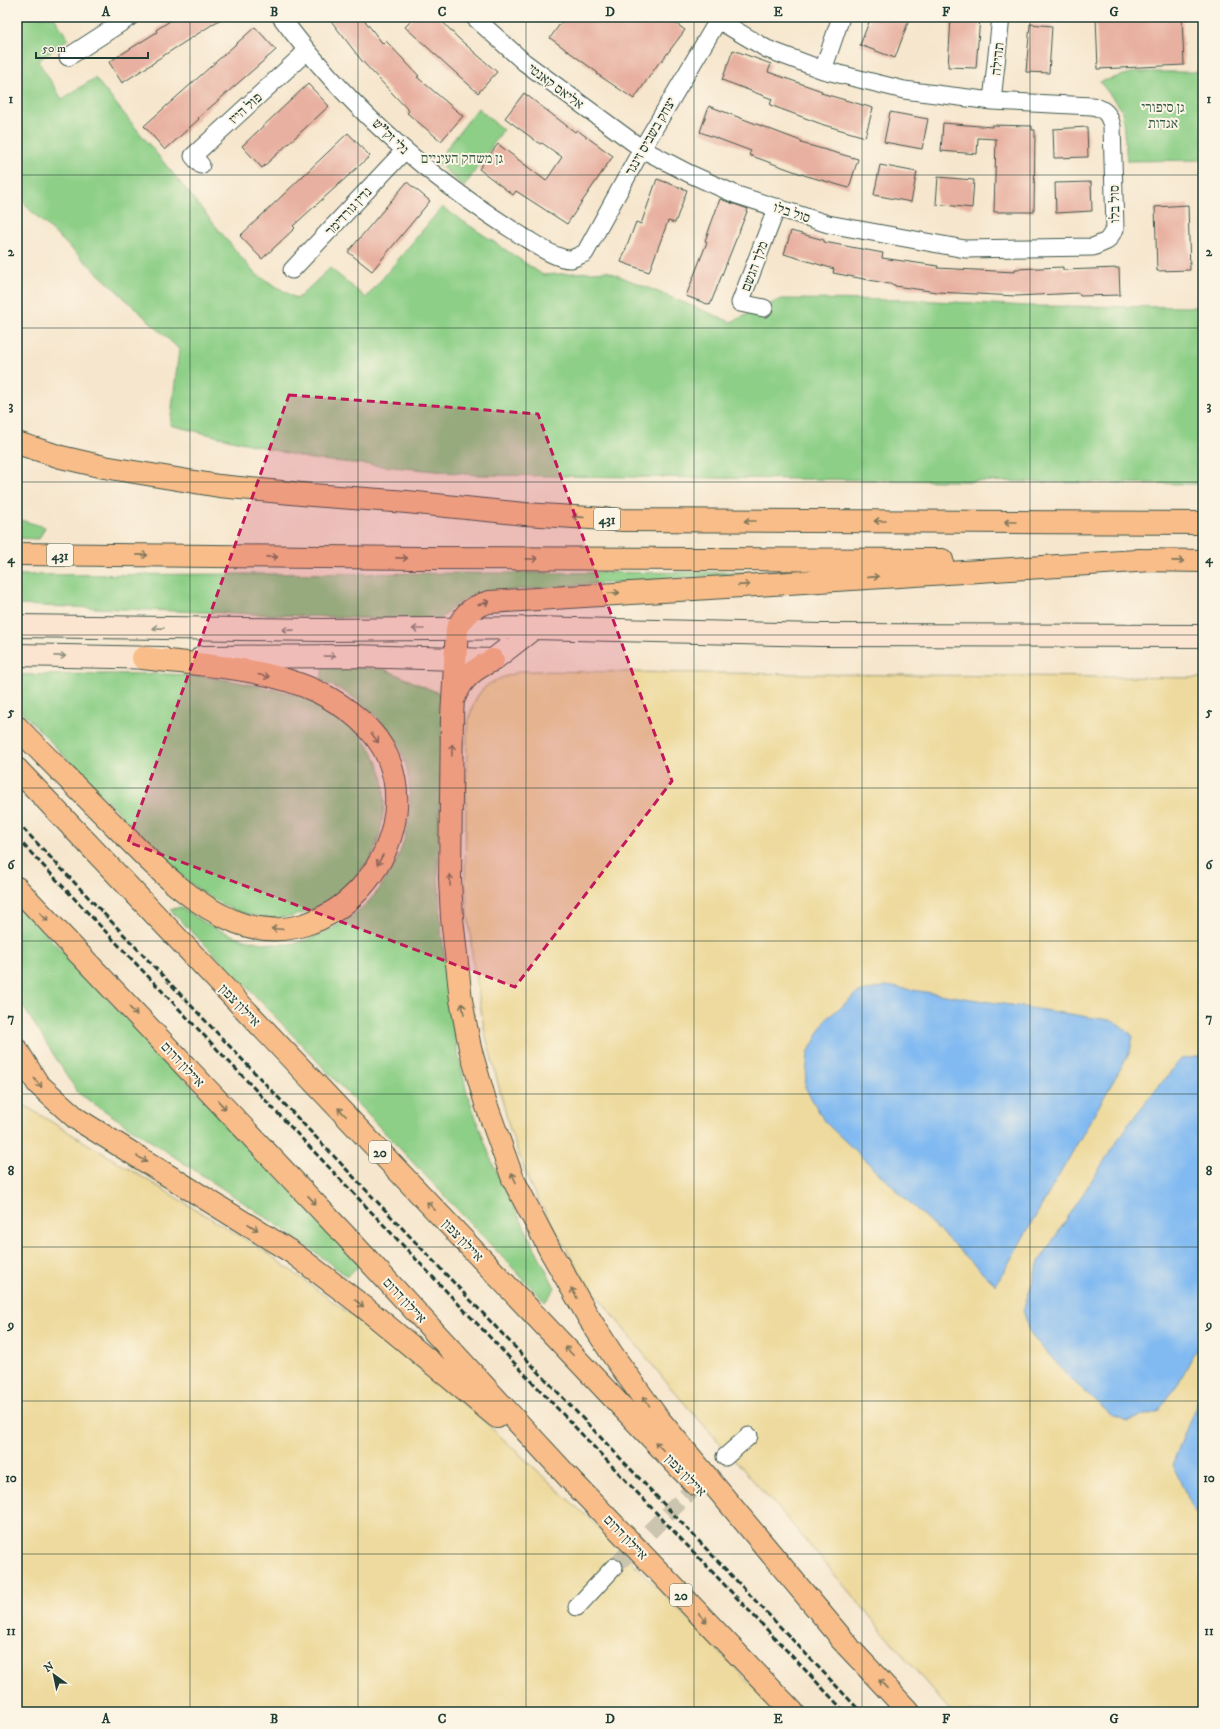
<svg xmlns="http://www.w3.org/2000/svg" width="1220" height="1729" viewBox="0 0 1220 1729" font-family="'IM FELL DW Pica','Frank Ruhl Libre',serif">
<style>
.built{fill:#f6d2c4}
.green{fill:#8dcf87;stroke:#56865e}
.sand{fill:#eeda9e;stroke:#868c69}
.water{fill:#81baf1;stroke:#507c92}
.building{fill:#e8b0a0}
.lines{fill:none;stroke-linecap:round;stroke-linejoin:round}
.street-tunnel{stroke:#cbc4ae;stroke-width:17;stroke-dasharray:17 8;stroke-linecap:butt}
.street-casing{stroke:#3f564b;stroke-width:19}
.secondary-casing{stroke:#3f564b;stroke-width:24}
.highway-casing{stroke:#3f564b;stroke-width:24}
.street{stroke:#fff;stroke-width:17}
.secondary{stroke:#fce5d0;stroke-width:22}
.highway{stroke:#f8bd89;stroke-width:22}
.rail{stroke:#1f3d34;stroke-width:3;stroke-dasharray:6 3;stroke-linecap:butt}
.oneway{stroke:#81775a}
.oneway2{stroke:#8e9182}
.marked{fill:#c2185b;fill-opacity:0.2;stroke:#c2185b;stroke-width:3;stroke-dasharray:8 5;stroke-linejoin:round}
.grid{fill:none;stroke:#1f3d34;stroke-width:1;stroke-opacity:0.55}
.labels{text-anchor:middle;stroke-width:4;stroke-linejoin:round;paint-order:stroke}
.shield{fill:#fcf5e5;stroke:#617469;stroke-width:1}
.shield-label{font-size:13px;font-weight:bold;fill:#1f3d34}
.street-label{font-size:14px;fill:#1f3d34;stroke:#fcf5e5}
.park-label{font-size:14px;fill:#355a45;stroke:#fcf5e5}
.neatline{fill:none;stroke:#1f3d34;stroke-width:1.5}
.grid-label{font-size:13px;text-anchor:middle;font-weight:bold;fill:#1f3d34}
</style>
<rect width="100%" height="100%" fill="#fcf5e5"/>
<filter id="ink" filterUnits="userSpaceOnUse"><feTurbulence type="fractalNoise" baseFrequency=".025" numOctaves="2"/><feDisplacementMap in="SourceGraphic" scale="8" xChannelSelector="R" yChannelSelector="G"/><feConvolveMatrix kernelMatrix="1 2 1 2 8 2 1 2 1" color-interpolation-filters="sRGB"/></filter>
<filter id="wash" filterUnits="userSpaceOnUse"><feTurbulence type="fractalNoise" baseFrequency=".012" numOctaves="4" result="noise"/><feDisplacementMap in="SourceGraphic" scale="16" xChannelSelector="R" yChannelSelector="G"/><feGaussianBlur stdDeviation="0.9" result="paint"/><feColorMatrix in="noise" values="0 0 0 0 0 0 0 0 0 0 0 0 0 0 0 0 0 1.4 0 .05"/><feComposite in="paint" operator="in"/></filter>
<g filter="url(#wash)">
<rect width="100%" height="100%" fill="#f6e6cd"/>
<path class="built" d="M1200,171H1203V254Z"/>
<path class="green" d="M17,17H54L68,39L38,61L62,99L95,78L254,273L297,299L330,268L366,298L442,207L543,275L607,271L731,322L781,299L916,300L1028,306L1203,307V484L477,475L311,459L170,425L179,349L31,211L17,193Z
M1134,72H1203V160L1127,161L1122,110L1100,82Z
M478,108L503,130L464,187L442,167L437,161Z
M17,519L45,527L39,539L17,538Z
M759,572L486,592C464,597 454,606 438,621L17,605V575Z
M323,666L384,669L443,695L438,871L441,930L455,1040L467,1093L493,1165L555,1288L545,1302L246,986L170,910L180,907C212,929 247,946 286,944C304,943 322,934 337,926C381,901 408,854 410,804C410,786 408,767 401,751C385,717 355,694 321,681Z
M102,674C131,674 160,673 189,675C212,677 235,681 257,686C277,690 297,693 315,703C340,716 366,735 377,761C384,775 385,792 384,807C382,823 380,839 373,854C370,860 364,865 360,871C332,909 289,927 243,913C195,899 147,842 113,807C81,773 49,740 17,707V675Z
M17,904L361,1264L347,1276L282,1228L78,1093L17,997Z"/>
<path class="sand" d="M522,671L1203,678V1712H951L791,1523L670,1387L584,1279L531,1187L510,1130L485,1033L473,962L465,882L467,727C476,687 484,683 522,671Z
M17,1101L266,1252L362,1323L474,1412L595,1524L778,1712H17Z"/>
<path class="water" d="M886,986L1115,1021L1133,1036L1130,1052L996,1285L824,1121L805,1087L808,1053L826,1019L858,993Z
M1203,1056V1337L1179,1382L1159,1411L1128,1421L1111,1415L1071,1379L1031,1335L1023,1310L1039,1262L1128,1124L1181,1059Z
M1203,1387V1521L1195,1512L1172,1465Z"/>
<g id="blocks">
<path class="building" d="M176,17H224L155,61V62L122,83L109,62L157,32L156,30Z
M328,17H362L383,44L386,41L419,76L417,77L463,116L441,141L407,113L409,111L362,61Z
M415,17H438L458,38L497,72L478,93L405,27Z
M565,17H667L685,30L661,62L660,61L634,99L597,74L598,73L550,38Z
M871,17H910L895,58L860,45Z
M951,17H980L976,68L948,67Z
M1096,17H1182L1184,65L1098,69Z
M1030,24L1052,26L1049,73L1026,72Z
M255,27L276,50L198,118L199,119L165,150L144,126Z
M733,50L771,64L768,72L822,91L821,93L873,108L865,137L824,125L770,105L772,99L722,80Z
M308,84L329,106L262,168L242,146Z
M524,93L575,132L577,130L613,156L567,224L516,191L513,195L479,169L498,144L546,181L562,157L542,143L540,144L505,118Z
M709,106L801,141V143L858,159L849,188L807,176L749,155L751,151L700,132Z
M890,112L928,119L922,149L884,142Z
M943,123L992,127V125L1032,126V130H1035L1034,212H994L996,139L978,138L977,154L941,151Z
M1087,127L1088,157L1054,158L1053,129Z
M348,133L370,156L293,226L295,228L262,259L240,236Z
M880,165L917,172L911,202L874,195Z
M938,177L974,180L972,208L936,204Z
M657,179L687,190L675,223L668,221L649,272L621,262L636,222L641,224Z
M407,182L430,201L372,271L348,252Z
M1091,182L1092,211L1056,213L1055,183Z
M720,199L748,209L710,305L686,296L707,242L705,241Z
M1188,205L1190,270L1157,271L1155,207Z
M791,231L824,240V242L883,253L882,258L938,266L937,268L1015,272V269L1063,267V270L1119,268L1120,295L1080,296L1079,293L1016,296L937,292L895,286V285L833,273L834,269L784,254Z"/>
</g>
</g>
<g filter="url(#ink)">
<use href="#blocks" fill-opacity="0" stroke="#3f564b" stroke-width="1"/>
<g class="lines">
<path class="street-tunnel" d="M614,1567L725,1457"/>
<g class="street-casing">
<path id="street" d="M281,17C346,105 429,178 522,236C534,243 556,260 571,259C575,258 580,255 585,253L642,149L720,17
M474,17L524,62L642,149L688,173L737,195L828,224L965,249L1093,247L1107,241L1115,229L1112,126C1109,114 1105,109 1092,106L992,101L904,90L823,70L767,49L713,17
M68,57L130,17
M823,70L841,17
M992,101L1001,17
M201,165L193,156L307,51
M292,270L405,150
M764,308L740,303L777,207
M725,1457L749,1436
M577,1607L614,1567"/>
</g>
<g class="secondary-casing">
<path id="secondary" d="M17,626L322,630L534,628L820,635L1203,636
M17,655L162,658
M202,657L352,656L493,660L534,628"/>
</g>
<g class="highway-casing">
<path id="highway" d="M17,443L61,457L104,467L219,486L312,495L407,502L525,514L623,520L1203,523
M17,554L417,558L942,560
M1138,560L1203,561
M454,698C463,677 473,670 493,660
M17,727C49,760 81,792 113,824C150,861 186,902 236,922C330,959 425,848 388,758C376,729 346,706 318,692C266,667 199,665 143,658
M17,769L695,1484
M17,888L357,1248L570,1479L793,1712
M17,1050L38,1084L77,1119L293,1253L364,1307L497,1417
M839,1637L909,1712
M849,1647L657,1417L612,1354L589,1318L551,1252L513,1179L486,1104L470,1048L461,1000L452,918L450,879L452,717L457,629C465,612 472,607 489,602L1152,560"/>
</g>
<use href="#street" class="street"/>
<use href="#secondary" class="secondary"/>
<use href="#highway" class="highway"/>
<path class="rail" d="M17,822L861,1712
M17,838L845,1712"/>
</g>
<defs><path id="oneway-shaft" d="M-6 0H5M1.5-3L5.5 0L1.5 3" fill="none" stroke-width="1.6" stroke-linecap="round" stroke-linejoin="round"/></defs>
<g class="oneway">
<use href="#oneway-shaft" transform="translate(578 517) rotate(-176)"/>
<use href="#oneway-shaft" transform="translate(750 521) rotate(-180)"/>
<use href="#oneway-shaft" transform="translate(880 521) rotate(-180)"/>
<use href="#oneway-shaft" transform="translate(1010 522) rotate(-180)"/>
<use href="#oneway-shaft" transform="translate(142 555) rotate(1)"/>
<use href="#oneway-shaft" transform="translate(272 557) rotate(1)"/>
<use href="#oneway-shaft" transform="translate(402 558) rotate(1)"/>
<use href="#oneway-shaft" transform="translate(532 559)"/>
<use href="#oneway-shaft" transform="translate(1178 561) rotate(1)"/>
<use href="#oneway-shaft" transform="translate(873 577) rotate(-4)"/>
<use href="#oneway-shaft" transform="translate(744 585) rotate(-4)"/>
<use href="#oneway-shaft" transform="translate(614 593) rotate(-4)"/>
<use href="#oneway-shaft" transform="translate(484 603) rotate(-16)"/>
<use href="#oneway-shaft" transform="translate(264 676) rotate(14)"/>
<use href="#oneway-shaft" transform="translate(375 738) rotate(53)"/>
<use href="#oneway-shaft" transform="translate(452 750) rotate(-89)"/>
<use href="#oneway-shaft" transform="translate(380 860) rotate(119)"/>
<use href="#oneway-shaft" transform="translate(450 880) rotate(-92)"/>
<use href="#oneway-shaft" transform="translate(44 917) rotate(47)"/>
<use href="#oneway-shaft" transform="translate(277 929) rotate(-177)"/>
<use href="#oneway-shaft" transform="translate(463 1009) rotate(-101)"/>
<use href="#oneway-shaft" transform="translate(133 1011) rotate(47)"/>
<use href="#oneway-shaft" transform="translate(38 1083) rotate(51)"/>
<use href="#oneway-shaft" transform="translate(222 1105) rotate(47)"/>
<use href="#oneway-shaft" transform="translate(342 1112) rotate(-134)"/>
<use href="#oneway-shaft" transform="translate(142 1159) rotate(32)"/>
<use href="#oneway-shaft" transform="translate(514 1178) rotate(-113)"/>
<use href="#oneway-shaft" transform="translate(312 1200) rotate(47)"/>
<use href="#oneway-shaft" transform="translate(431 1206) rotate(-134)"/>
<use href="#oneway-shaft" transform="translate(253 1227) rotate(33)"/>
<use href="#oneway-shaft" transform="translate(574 1293) rotate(-120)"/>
<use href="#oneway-shaft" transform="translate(359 1303) rotate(38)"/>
<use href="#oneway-shaft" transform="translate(569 1351) rotate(-134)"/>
<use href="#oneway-shaft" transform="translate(646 1401) rotate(-126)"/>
<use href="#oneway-shaft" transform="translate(659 1446) rotate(-134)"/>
<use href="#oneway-shaft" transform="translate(703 1618) rotate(46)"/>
<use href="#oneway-shaft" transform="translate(883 1684) rotate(-133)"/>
</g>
<g class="oneway2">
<use href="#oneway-shaft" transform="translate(158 628) rotate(-179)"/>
<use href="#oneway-shaft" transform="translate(418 629) rotate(-180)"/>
<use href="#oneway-shaft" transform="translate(288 630) rotate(-179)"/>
<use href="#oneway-shaft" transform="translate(60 656) rotate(1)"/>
<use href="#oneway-shaft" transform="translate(330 656) rotate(-1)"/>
</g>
</g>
<path class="marked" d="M289,395L538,414L672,781L515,987L128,842Z"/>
<path class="grid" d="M190,17V1712M358,17V1712M526,17V1712M694,17V1712M862,17V1712M1030,17V1712M17,175H1203M17,328H1203M17,482H1203M17,635H1203M17,788H1203M17,941H1203M17,1094H1203M17,1247H1203M17,1401H1203M17,1554H1203"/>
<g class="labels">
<g class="shield">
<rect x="594" y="508" width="26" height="22" rx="3"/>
<rect x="47" y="544" width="26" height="22" rx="3"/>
<rect x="369" y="1141" width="22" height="22" rx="3"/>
<rect x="670" y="1584" width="22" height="22" rx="3"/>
</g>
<g class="shield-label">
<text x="607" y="524">431</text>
<text x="60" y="560">431</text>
<text x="380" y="1157">20</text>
<text x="681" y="1600">20</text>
</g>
<g class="street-label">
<text transform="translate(997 59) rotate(-84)" y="5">תהילה</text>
<text transform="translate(556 86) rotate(37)" y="5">אליאס קאנטי</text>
<text transform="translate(245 108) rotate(-42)" y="5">פול הייז</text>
<text transform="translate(391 136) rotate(44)" y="5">נלי זק"ש</text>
<text transform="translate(650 136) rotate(-60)" y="5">יצחק בשביס זינגר</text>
<text transform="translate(1114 204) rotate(-91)" y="5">סול בלו</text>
<text transform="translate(348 211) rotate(-47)" y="5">נדין גורדימר</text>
<text transform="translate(792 212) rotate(18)" y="5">סול בלו</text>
<text transform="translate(754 266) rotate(-69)" y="5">מלך הגשם</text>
<text transform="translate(240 1005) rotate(46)" y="5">איילון צפון</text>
<text transform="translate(183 1064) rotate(47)" y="5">איילון דרום</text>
<text transform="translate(463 1240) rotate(46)" y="5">איילון צפון</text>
<text transform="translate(405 1300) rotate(47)" y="5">איילון דרום</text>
<text transform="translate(686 1475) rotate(46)" y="5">איילון צפון</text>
<text transform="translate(626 1537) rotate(46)" y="5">איילון דרום</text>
</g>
<g class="park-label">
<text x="1163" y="112">גן סיפורי<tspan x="1163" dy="16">אגדות</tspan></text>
<text x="462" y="163">גן משחק העיניים</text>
</g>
</g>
<rect width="1220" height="1729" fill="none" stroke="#fcf5e5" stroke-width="44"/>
<g transform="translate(54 1675) rotate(327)" stroke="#fcf5e5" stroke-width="3" paint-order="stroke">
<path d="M0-3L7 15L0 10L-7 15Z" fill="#1f3d34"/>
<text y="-6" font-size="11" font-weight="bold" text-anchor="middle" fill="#1f3d34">N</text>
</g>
<path d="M36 52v6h112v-6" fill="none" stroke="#1f3d34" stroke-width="2"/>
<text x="42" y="52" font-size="12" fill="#1f3d34" stroke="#fcf5e5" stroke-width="3" paint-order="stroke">50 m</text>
<rect x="22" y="22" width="1176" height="1685" class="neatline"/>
<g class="grid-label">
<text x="106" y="16">A</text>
<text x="274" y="16">B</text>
<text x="442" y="16">C</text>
<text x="610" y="16">D</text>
<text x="778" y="16">E</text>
<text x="946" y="16">F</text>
<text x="1114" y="16">G</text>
<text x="11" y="103">1</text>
<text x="1209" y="103">1</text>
<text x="11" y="256">2</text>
<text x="1209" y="256">2</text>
<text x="11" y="410">3</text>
<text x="1209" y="410">3</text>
<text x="11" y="563">4</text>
<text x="1209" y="563">4</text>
<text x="11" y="716">5</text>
<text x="1209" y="716">5</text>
<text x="11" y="869">6</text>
<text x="1209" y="869">6</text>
<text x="11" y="1022">7</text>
<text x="1209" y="1022">7</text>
<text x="11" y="1175">8</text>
<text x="1209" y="1175">8</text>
<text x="11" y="1329">9</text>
<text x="1209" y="1329">9</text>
<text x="11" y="1482">10</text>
<text x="1209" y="1482">10</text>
<text x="11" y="1635">11</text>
<text x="1209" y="1635">11</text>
<text x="106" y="1723">A</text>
<text x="274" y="1723">B</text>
<text x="442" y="1723">C</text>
<text x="610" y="1723">D</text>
<text x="778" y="1723">E</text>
<text x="946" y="1723">F</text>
<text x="1114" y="1723">G</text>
</g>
</svg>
